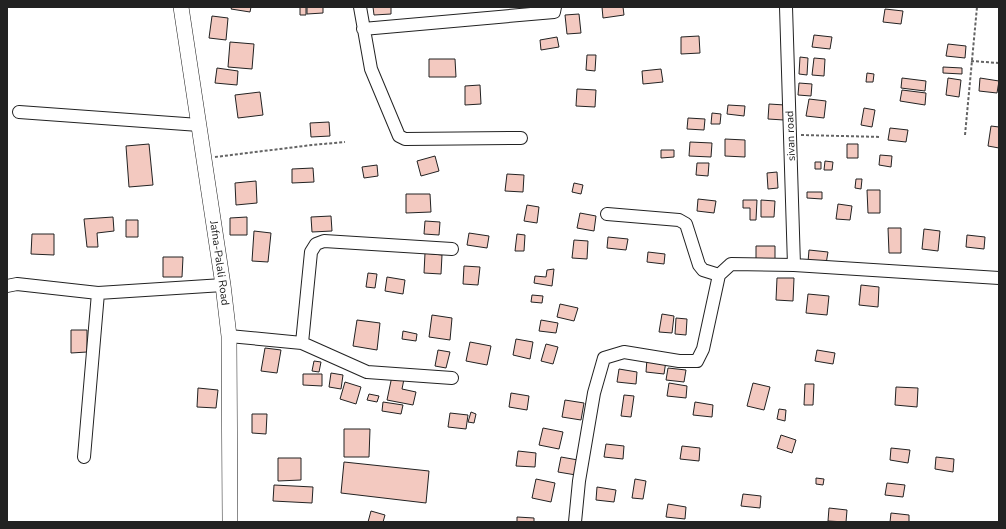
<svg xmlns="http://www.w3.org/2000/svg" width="1006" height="529" viewBox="0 0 1006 529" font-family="'Nunito Sans',sans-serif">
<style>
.building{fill:#f3c9c0;stroke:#222}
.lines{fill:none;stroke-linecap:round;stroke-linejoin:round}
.minor-casing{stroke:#222;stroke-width:14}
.major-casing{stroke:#222;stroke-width:16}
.path{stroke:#646464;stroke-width:2;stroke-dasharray:3 2;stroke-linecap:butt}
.minor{stroke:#fff;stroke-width:12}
.major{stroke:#fff;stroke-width:15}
.labels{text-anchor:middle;stroke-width:3;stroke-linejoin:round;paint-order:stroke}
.street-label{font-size:11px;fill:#222;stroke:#fff}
</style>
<rect width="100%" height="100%" fill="#fff"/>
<path class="building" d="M232,7H251L250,12L231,9Z
M300,7H306V15H300Z
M307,7H323V13L307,14Z
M373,7H391V14L374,15Z
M602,7H623L624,15L603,18Z
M885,9L903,11L901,24L883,22Z
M579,14L581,33L567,34L565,15Z
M212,16L228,18L226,40L209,38Z
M814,35L832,37L830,49L812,47Z
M699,36L700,53L681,54V37Z
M557,37L559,47L541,50L540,40Z
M230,42L254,44L252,69L228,67Z
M948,44L966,46L965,58L946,56Z
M587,55H596L595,71L586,70Z
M800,57L808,58L807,75L799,74Z
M814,58L825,59L824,76L812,75Z
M429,59H455L456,77H429Z
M943,67L962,68V74L943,73Z
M217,68L238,71L237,85L215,83Z
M661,69L663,82L643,84L642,71Z
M867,73L874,74L873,82H866Z
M902,78L926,81L925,91L901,88Z
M948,78L961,80L959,97L946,95Z
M980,78L999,81L997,93L979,91Z
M799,83L812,84L811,96L798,95Z
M480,85L481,104L465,105V86Z
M577,89L596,90L595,107L576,106Z
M902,90L926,93L925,105L900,101Z
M260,92L263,115L238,118L235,95Z
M809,99L826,101L824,118L806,116Z
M769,104L785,105L784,120L768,119Z
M728,105L745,106L744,116L727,114Z
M864,108L875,110L872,127L861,125Z
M712,113L721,114L720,124H711Z
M688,118L705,119L704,130L687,129Z
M329,122L330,136L311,137L310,123Z
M991,126L999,127V148L988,146Z
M890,128L908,130L906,142L888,140Z
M725,139L745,140V157L725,156Z
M690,142L712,143L711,157L689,156Z
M149,144L153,185L129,187L126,146Z
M847,144H858V158H847Z
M661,150H674V157L661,158Z
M880,155L892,156L891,167L879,165Z
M435,156L439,171L421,176L417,161Z
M825,161L833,162L832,170H824Z
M815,162H821V169H815Z
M697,163H709L708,176L696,175Z
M377,165L378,176L364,178L362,167Z
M313,168L314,182L292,183V169Z
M777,172L778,188L768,189L767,173Z
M507,174L524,175L523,192L505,191Z
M856,179H862L861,189L855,188Z
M256,181L257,203L236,205L235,183Z
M574,183L583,185L581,194L572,192Z
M867,190H880V213H868Z
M807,192H822V199L807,198Z
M406,194H430L431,212L406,213Z
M698,199L716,201L714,213L697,211Z
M743,200H757L756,220H750V208H743Z
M761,200L775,201L774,217H761Z
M838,204L852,206L850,220L836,219Z
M527,205L539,207L537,223L524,221Z
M580,213L596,216L594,231L577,228Z
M331,216L332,231L312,232L311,217Z
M113,217L114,231L97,233L98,247H87L84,219Z
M247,217V235H230V218Z
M126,220H138V237H126Z
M425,221L440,222L439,235L424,234Z
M888,228H901V253H889Z
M924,229L940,231L938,251L922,249Z
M254,231L271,233L268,262L252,261Z
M469,233L489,236L487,248L467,245Z
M32,234H54V255L31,254Z
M517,234L525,235L524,251H515Z
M967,235L985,237L984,249L966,247Z
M608,237L628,239L626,250L607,248Z
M574,240L588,241L587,259L572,258Z
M756,246H775V259L756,260Z
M809,250L828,252L826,264L808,262Z
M648,252L665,254L664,264L647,262Z
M425,253L442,255L441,274L424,273Z
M163,257H183L182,277H163Z
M464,266L480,267L478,285L463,284Z
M554,269L552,286L534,283L535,276L546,277L547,270Z
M368,273L377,274L375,288L366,287Z
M387,277L405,280L403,294L385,291Z
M777,278H794L793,301L776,300Z
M861,285L879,287L878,307L859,305Z
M808,294L829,296L827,315L806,313Z
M532,295L543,296L542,303L531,302Z
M560,304L578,308L574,321L557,317Z
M662,314L674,316L672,333L659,332Z
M432,315L452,318L450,340L429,337Z
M676,318L687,319L686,335L675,334Z
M357,320L380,323L377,350L353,346Z
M541,320L558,323L556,333L539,331Z
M71,330H87V352L71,353Z
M403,331L417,334L416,341L402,339Z
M516,339L533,342L530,359L513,355Z
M470,342L491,346L487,365L466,361Z
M546,344L558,347L553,364L541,361Z
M265,348L281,350L277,373L261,371Z
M438,350L450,352L446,368L435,366Z
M817,350L835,353L833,364L815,361Z
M647,359L666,361L664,374L646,372Z
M314,361L321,362L319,372L312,371Z
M668,368L686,370L684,382L666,380Z
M619,369L637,372L636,384L617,382Z
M331,373L343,375L341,389L329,387Z
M303,374H322V386L303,385Z
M392,376L404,379L402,389L416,392L413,405L387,400Z
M345,382L361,387L356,404L340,399Z
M669,383L687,386L686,398L667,396Z
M753,383L770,387L764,410L747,406Z
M805,384H814L813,405H804Z
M896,387L918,388L917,407L895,405Z
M198,388L218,390L216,408L197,407Z
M511,393L529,396L527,410L509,407Z
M369,394L379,396L377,402L367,400Z
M624,395L634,396L631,417L621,416Z
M565,400L584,403L581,420L562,417Z
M383,402L403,405L401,414L382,411Z
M695,402L713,405L712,417L693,415Z
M779,409L786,410L785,421L777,419Z
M471,412L476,414L474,423L468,422Z
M450,413L468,415L466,429L448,427Z
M252,414H267L266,434L252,433Z
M543,428L563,432L559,449L539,445Z
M344,429H370L369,457H344Z
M781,435L796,440L792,453L777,448Z
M606,444L624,446L623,459L604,457Z
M682,446L700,448L699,461L680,459Z
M891,448L910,450L908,463L890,460Z
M518,451L536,453L535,467L516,466Z
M561,457L578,460L576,475L558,472Z
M936,457L954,459L953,472L935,469Z
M278,458H301V480L278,481Z
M344,462L429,471L426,503L341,493Z
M816,478L824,479L823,485L816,484Z
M536,479L555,483L551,502L532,498Z
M635,479L646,481L643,499L632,498Z
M887,483L905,485L903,497L885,495Z
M274,485L313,487L312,503L273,501Z
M597,487L616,490L614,502L596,500Z
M743,494L761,496L760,508L741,506Z
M668,504L686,507L685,519L666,517Z
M829,508L847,510L846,522L828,521Z
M371,511L385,515L383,522H368Z
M891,513L909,515V522H890Z
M517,517L534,518V522H517Z"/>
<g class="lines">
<g class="minor-casing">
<path id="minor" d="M360,7L371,69L399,136L405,139L521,138
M786,7L794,265
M363,29L554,12L555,7
M19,112L199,125
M607,214L679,220L686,224L699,265L703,270L719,275
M7,286L17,284L98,293L223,285
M229,336L302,343L367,372L452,378
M302,343L311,252L316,244L324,241L452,249
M84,457L98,293
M575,522L579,481L594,393L604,358L624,352L679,361H697L703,349L719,275L731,264L794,265L999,278"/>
</g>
<g class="major-casing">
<path id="major" d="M181,7L223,285L229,336L230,522"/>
</g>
<path class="path" d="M971,61L999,63
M801,135L881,137
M965,135L977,7
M215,157L312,145L345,142"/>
<use href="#minor" class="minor"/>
<use href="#major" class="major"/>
</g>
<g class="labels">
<g class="street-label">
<text transform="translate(790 136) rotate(-92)" y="4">sivan road</text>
<text transform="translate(220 263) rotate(82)" y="4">Jafna-Palali Road</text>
</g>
</g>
<rect width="1006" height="529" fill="none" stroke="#222222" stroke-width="16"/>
</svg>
